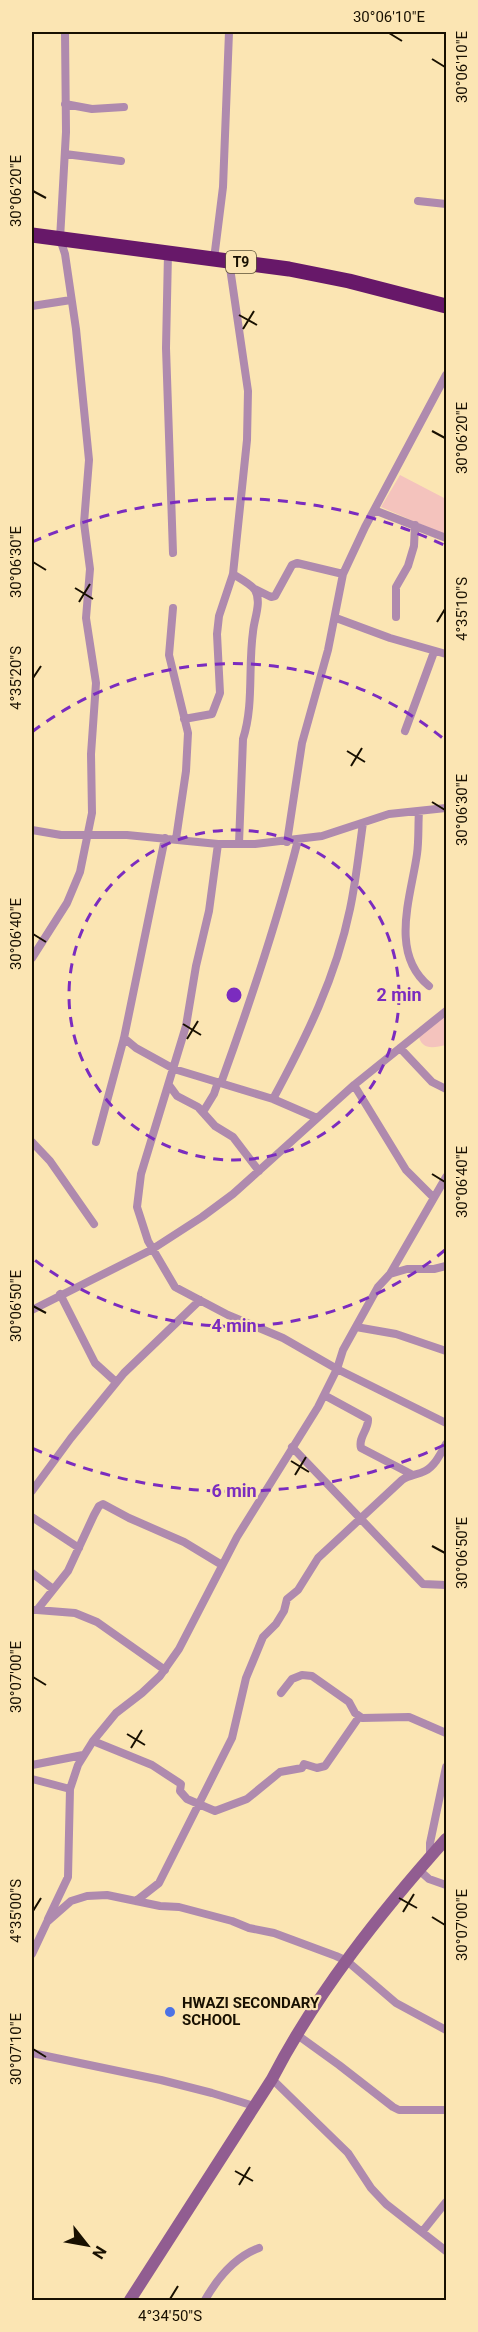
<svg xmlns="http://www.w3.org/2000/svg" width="478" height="2332" viewBox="0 0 478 2332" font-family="Roboto,sans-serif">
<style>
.green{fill:#f4c3bd}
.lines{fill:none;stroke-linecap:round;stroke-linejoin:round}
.street{stroke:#af8aae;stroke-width:8}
.secondary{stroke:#915d91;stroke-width:12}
.highway{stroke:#671869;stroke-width:15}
.ticks{fill:none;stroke:#181001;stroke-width:2}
.ring{fill:none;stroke:#7b2cbf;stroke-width:3;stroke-dasharray:10 8}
.poi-dot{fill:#4c72e5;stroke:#fbe5b3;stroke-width:2}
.labels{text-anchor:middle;stroke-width:4.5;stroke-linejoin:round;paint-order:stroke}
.shield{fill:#fbe5b3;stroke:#5c5036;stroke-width:1.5}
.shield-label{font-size:14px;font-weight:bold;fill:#181001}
.poi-label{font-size:15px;font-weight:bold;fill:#181001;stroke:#fbe5b3;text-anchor:start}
.centre{fill:#7b2cbf;stroke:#fbe5b3;stroke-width:3}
.ring-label{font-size:18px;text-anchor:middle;font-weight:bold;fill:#7b2cbf;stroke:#fbe5b3;stroke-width:4.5;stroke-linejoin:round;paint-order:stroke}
.neatline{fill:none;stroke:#181001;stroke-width:2}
.ticks-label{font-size:15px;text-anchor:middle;fill:#181001}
</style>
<rect width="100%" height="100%" fill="#fbe5b3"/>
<path class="green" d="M400,475L446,499V531L443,534L381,507Z
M446,1011V1045C433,1048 421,1051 418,1033Z"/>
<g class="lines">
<path class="street" d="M65,104L92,109L124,107
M65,154L121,161
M418,201L446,204
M168,253L166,348L173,553
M214,259L223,187L229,32
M32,306L71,300
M374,510L446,538
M233,574C239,578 251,584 255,590C262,602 254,619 253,632C248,667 254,705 243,739L239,844
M255,589L271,597L275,596L292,565L297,563L343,574
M173,608L169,655L188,733L186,771L176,839
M396,617V587L408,566L414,546L415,525
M336,618L390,638L446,654
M184,719L212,714L220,693L217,634L219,616L233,574L247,440L248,391L229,261
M405,731L434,652
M419,811C418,825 419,840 417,854C411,897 389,953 429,986
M32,830L61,835H127L218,844H255L322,836L389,814L446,808
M287,842L302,743L328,650L343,574L365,527L446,375
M218,844L209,911L196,966L186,1026L141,1174L137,1207L148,1241L175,1287L228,1315L283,1338L337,1369L446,1423
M32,958L67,903L80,872L92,813L91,754L96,683L86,618L90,569L84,523L89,460L76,329L65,254L60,239L66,132L65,32
M124,1038L136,1048L174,1069L273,1099L317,1118
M400,1048L432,1082L446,1089
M221,1083C250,1003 277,923 298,840
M169,1085L177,1096L198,1107L215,1126L233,1137L259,1171
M354,1085L406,1170L433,1197
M273,1099C306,1038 336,977 350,909C356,881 359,851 363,823
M203,1112L214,1094L218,1082
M32,1142L50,1161L94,1224
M96,1142L124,1038L165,838
M390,1274L446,1177
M60,1294L95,1363L116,1382
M32,1310L151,1250L202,1217L233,1194L354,1085L446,1011
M356,1327L396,1334L446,1351
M324,1395L368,1419C369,1429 358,1437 361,1448L411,1474
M292,1447L423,1584L446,1585
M32,1491L71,1438L124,1373L200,1300
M32,1517L79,1548
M32,1573L53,1589
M32,1610H37L68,1571L94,1515L99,1506L103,1504L129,1518L184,1542L222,1565
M37,1610L75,1613L97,1622L165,1670
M281,1693L292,1679L302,1675L312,1676L349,1702L355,1713L362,1718L409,1717L446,1733
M93,1741L116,1713L142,1693L160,1676L179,1649L237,1537L318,1407L337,1369L343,1350L378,1287L390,1274L407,1269H434L446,1266
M32,1765L83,1755
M32,1779L70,1789L78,1765L93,1741L152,1765L181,1784L180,1791L187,1799L215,1811L247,1799L280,1772L302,1768L304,1764L317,1768L325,1766L359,1717
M430,1857V1843L446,1767
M420,1871L429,1879L446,1885
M136,1901L159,1883L232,1738L246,1678L263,1637L276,1624L284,1611L287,1599L298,1590L318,1558L402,1480C409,1475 417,1475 425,1471C435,1466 441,1453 446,1444
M48,1919L68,1877L70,1789
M32,1954L47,1922L71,1901L87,1896L107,1895L160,1906L179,1907L232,1921L249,1928L274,1933L336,1956L347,1961L396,2003L446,2030
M296,2034L339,2065L393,2107L399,2110H446
M32,2053L161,2080L212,2093L254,2106
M272,2079L348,2153L371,2188L386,2204L446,2251
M422,2232L446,2202
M205,2300C217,2279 235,2257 259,2248"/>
<path class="secondary" d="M130,2300L272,2079C317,1992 381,1912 446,1839"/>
<path class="highway" d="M32,235L289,269L349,281L446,306"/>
</g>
<path class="ticks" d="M389,33L402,41M432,59L445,67M33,191L46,198M239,315L257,325M243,329L254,311M432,431L445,438M33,562L46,570M75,588L93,599M79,602L90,584M437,622L445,609M33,678L41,666M347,751L365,762M351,766L362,748M432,802L445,810M33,934L46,942M183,1024L201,1035M187,1039L198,1021M432,1174L445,1182M33,1306L46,1313M291,1461L309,1472M295,1475L306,1457M432,1546L445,1553M33,1677L46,1685M127,1734L145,1745M131,1748L142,1730M399,1898L417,1908M33,1911L41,1898M403,1912L414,1894M432,1917L445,1925M33,2049L46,2057M235,2171L253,2181M239,2185L250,2167M170,2299L178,2286"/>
<g class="ring">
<circle cx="234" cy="995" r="165"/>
<path d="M445 1250A331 331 0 0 1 32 1258M32 732A331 331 0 0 1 445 740"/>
<path d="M444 1445A496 496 0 0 1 32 1448M32 542A496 496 0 0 1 444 545"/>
</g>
<circle class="poi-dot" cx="170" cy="2012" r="6"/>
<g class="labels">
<rect class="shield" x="226" y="251" width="30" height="22" rx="4.5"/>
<g class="shield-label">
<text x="241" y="267">T9</text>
</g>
<g class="poi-label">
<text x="182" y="2008">HWAZI SECONDARY<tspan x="182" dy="17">SCHOOL</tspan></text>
</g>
</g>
<circle cx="234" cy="995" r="9" class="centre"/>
<g class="ring-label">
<text x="399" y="1001">2 min</text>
<text x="234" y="1332">4 min</text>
<text x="234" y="1497">6 min</text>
</g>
<rect width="478" height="2332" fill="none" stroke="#fbe5b3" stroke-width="66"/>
<g transform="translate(87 2245) rotate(121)" stroke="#fbe5b3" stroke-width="4.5" paint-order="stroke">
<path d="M0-4.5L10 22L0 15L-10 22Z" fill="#181001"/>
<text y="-9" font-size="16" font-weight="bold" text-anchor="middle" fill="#181001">N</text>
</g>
<rect x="33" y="33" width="412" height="2266" class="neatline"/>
<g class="ticks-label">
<text x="389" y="22">30°06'10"E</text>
<text transform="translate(462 67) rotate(-90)" y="5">30°06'10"E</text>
<text transform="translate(16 191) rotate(-90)" y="5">30°06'20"E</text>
<text transform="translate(462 438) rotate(-90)" y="5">30°06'20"E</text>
<text transform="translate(16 562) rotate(-90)" y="5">30°06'30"E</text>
<text transform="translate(462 609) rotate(-90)" y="5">4°35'10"S</text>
<text transform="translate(16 678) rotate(-90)" y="5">4°35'20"S</text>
<text transform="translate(462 810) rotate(-90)" y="5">30°06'30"E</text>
<text transform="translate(16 934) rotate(-90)" y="5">30°06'40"E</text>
<text transform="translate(462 1182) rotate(-90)" y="5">30°06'40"E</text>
<text transform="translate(16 1306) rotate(-90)" y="5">30°06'50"E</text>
<text transform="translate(462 1553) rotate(-90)" y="5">30°06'50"E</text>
<text transform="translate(16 1677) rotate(-90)" y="5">30°07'00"E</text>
<text transform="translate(16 1911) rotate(-90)" y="5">4°35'00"S</text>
<text transform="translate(462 1925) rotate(-90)" y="5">30°07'00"E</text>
<text transform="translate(16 2049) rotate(-90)" y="5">30°07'10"E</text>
<text x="170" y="2321">4°34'50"S</text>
</g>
</svg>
